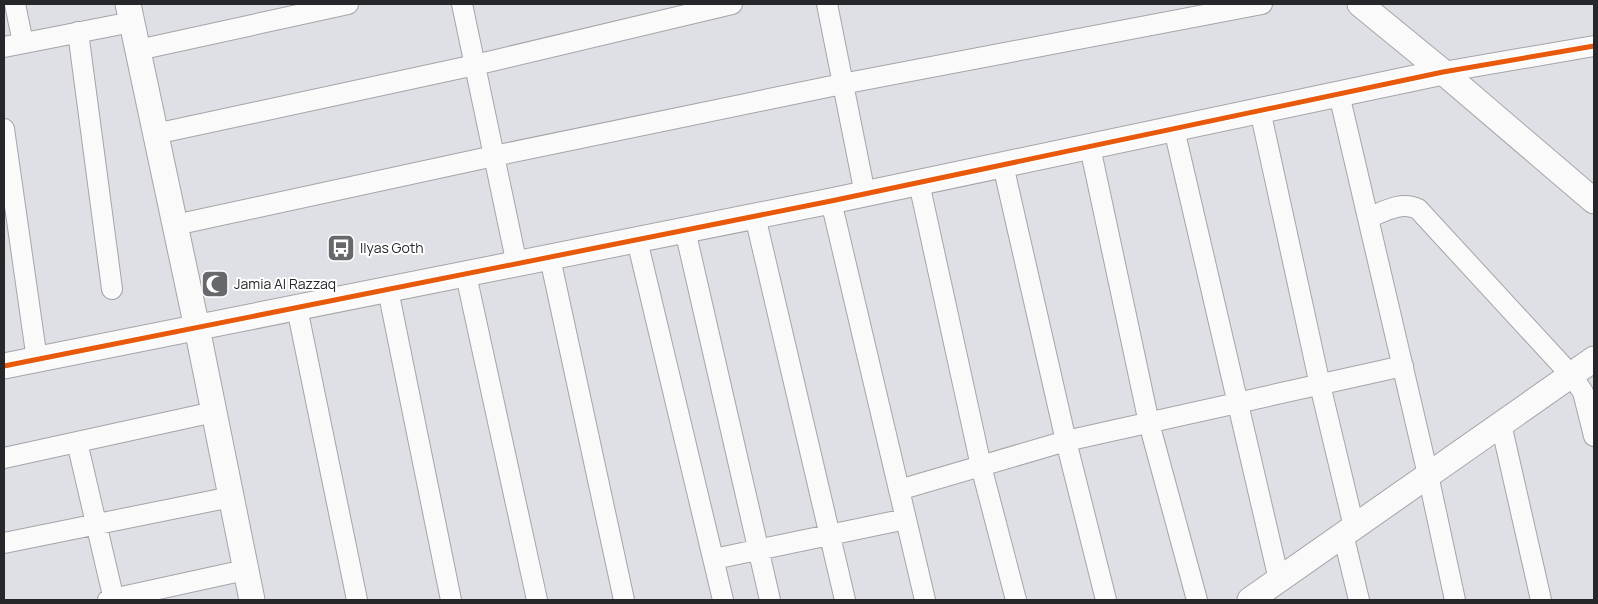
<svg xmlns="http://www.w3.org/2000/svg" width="1598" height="604" viewBox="0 0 1598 604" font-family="Manrope,sans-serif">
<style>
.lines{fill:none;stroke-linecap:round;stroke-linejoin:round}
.minor-casing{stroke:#a4a5a8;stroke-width:22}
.tertiary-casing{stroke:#a4a5a8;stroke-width:27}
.minor{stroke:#fafafb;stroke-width:20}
.tertiary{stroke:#fafafb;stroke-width:25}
.cycleway-casing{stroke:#fff;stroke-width:8}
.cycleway{stroke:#e8590c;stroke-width:5}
.labels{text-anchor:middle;stroke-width:4;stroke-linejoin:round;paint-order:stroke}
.poi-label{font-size:14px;fill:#26272b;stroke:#fff;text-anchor:start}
</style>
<rect width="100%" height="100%" fill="#dfe0e5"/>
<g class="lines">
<g class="minor-casing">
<path id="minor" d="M15,4L23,43
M462,4L517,265
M827,4L865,194
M78,32L112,289
M4,47L132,22
M138,50L348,4
M1443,72L1594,46
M1339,94L1428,475L1455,600
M1260,110L1320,385L1354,527
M4,129L37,360
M1174,129L1279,580
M155,134L475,65L732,4
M1090,147L1149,423L1197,600
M1003,165L1066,441L1106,600
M919,183L981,466L1016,600
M831,201L925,600
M755,216L845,600
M1368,218C1385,211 1401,201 1418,209L1571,375L1583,392L1594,436
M175,225L494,156L842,84L1262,4
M685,230L770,600
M637,240L723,600
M550,258L624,600
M466,275L537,600
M388,290L451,600
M297,308L357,600
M1501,424L1541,600
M77,442L114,600
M4,458L214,412
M899,490L1066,441L1403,366
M1343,534L1359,600
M4,543L231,497
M714,559L906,519
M108,600L245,570"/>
</g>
<g class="tertiary-casing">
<path id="tertiary" d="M128,4L197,328L252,600
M1360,4L1443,72L1594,201
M4,366L831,201L1443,72
M1250,600L1594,359"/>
</g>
<use href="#minor" class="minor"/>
<use href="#tertiary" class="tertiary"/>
<g class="cycleway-casing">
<path id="cycleway" d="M4,366L831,201L1443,72L1594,46"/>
</g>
<use href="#cycleway" class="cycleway"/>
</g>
<defs>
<g id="bus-square" transform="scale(1.4375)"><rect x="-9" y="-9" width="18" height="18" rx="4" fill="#67686c" stroke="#fff"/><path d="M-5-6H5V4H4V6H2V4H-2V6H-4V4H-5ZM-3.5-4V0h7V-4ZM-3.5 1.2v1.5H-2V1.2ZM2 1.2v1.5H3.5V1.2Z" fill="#fff"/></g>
<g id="mosque-square" transform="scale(1.4375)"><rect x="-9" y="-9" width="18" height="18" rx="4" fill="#67686c" stroke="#fff"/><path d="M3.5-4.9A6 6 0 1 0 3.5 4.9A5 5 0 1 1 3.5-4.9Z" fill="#fff"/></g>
</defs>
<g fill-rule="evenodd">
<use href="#bus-square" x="341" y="248"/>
<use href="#mosque-square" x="215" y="284"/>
</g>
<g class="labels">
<g class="poi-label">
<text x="360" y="253">Ilyas Goth</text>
<text x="234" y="289">Jamia Al Razzaq</text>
</g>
</g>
<rect width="1598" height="604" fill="none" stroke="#26272b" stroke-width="10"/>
</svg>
